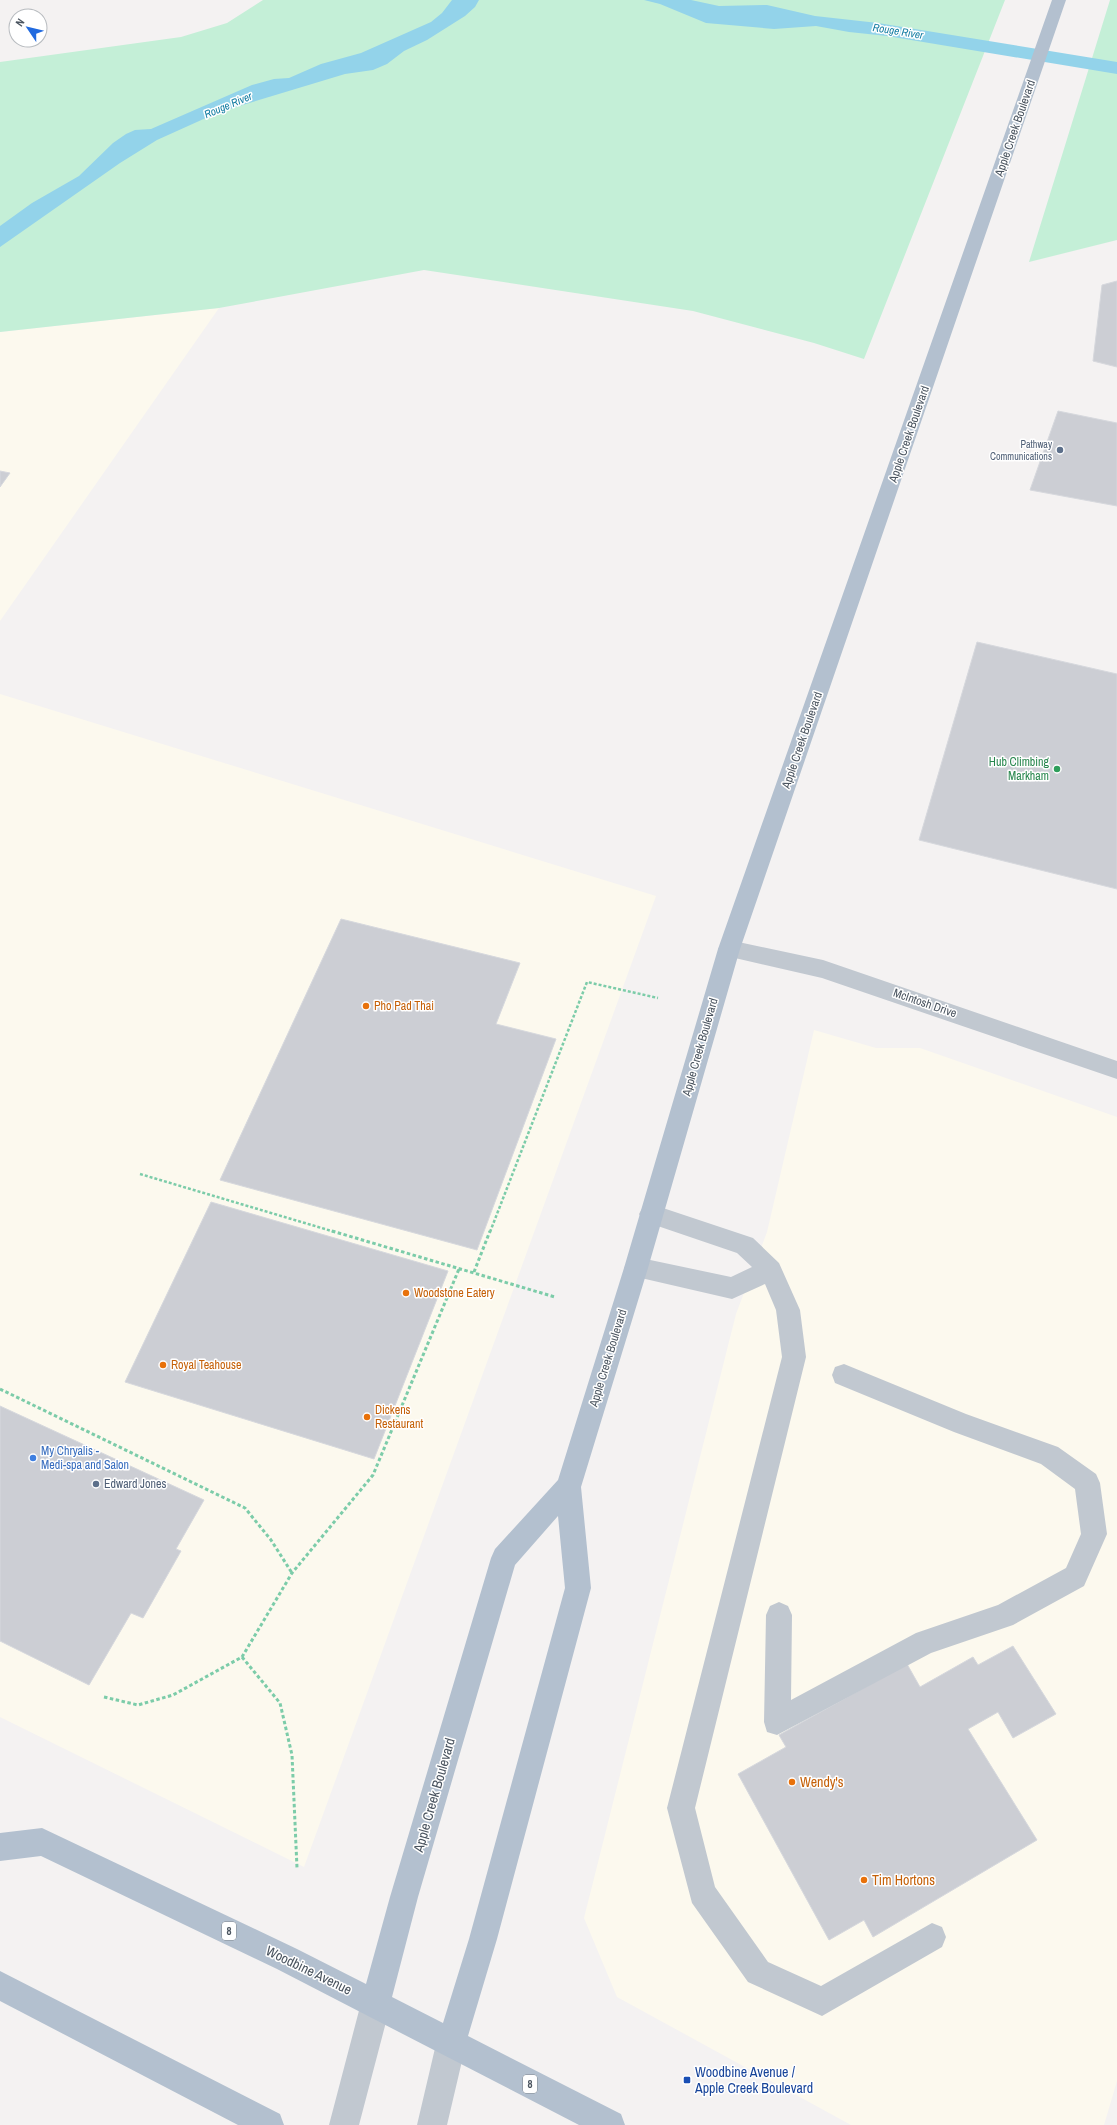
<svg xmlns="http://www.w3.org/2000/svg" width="1117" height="2125" viewBox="0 0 1117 2125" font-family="'Archivo Narrow',sans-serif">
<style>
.commercial{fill:#fcf9ee}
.green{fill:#c4efd7}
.water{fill:#93d3ea}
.building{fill:#ccced4;stroke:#d6d8dd}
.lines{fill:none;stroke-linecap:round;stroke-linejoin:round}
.path-far1{stroke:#7ccca9;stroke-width:2.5;stroke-dasharray:3 2;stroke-linecap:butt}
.path{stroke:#7ccca9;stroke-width:3;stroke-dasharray:3.5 2.5;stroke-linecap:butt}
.minor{fill:#c1c8d0;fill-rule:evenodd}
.major{fill:#b3c0cf;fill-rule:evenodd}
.service-dot{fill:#5c6f8a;stroke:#fff;stroke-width:1.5}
.leisure-dot{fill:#2e9e5b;stroke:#fff;stroke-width:1.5}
.food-dot{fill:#e8710a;stroke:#fff;stroke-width:1.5}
.shop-dot{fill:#3f7fe0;stroke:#fff;stroke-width:1.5}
.transit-dot{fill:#1a4fb4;stroke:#fff;stroke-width:1.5}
.labels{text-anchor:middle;stroke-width:3;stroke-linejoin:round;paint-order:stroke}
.far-service-label{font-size:10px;fill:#4e5e75;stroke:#fff;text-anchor:end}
.far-water-label{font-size:11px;font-style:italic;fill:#127ca2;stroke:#fff}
.shield{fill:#fff;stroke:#80878f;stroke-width:1}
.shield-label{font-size:11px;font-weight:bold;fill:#4a545f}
.street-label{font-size:12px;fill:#4a545f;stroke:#fff}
.leisure-label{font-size:12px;fill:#27864d;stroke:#fff;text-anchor:end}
.food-label{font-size:12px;fill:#c56008;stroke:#fff;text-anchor:start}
.shop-label{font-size:12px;fill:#366cbe;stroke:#fff;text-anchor:start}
.service-label{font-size:12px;fill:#4e5e75;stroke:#fff;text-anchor:start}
.near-food-label{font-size:14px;fill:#c56008;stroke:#fff;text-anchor:start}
.near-street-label{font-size:14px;fill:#4a545f;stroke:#fff}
.near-transit-label{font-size:14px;fill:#164399;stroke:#fff;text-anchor:start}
</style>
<rect width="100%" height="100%" fill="#f4f2f2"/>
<path class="commercial" d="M219,308L0,621V332Z
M0,694L656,896L304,1867L0,1717Z
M814,1030L876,1048H920L1117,1117V2081L1104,2125H851L617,1997L584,1918L736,1314L767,1232Z"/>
<path class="green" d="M263,0H1005L864,359L814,343L693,311L424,270L219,308L0,332V62L181,37L227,23Z
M1110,0H1117V240L1029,262Z"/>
<path class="water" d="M452,0H479L475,7L465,16L427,40L404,51L387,64L373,70L345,74L236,107L208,117L157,140L120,163L0,247V226L32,203L79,176L113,143L126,134L135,130L151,129L252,85L274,79L289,78L321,64L361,53L431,22L442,13Z
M644,0H691L719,6L767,5L815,16L878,23L1117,62V74L887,36L849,32L816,26L774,29L706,23L660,4Z"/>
<path class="building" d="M1117,281V367L1093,361L1102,285Z
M1058,411L1117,423V506L1030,490Z
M0,471L10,473L0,487Z
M977,642L1117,674V889L919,840Z
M341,919L520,963L496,1024L556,1039L477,1250L220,1180Z
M211,1202L448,1271L374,1459L125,1382Z
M0,1406L204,1500L176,1549L181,1551L143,1618L131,1613L89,1685L0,1641Z
M1013,1646L1056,1714L1013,1738L998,1712L968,1729L1037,1840L873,1937L864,1920L829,1940L738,1774L786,1747L779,1735L907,1664L920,1687L973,1657L978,1665Z"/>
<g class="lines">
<path class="path-far1" d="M140,1174L335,1232
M490,1232L587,982L658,998"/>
<path class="path" d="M332,1231L555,1297
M474,1272L490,1231
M0,1389L245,1508L271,1540L292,1573
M242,1657L280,1703L292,1755L297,1868
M104,1697L138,1705L173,1695L242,1657L292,1573L373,1475L459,1269"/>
<path class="minor" d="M729,940L823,960L1117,1061V1079L822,978L722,955L718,949L722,943Z
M651,1204L753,1238L779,1263L800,1310L806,1357L695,1808L715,1887L768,1962L821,1986L932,1923L942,1927L946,1937L942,1947L822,2016L748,1982L692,1903L667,1808L782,1357L776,1310L765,1284L732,1299L628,1275L624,1268L628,1261L636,1257L731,1277L752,1267L737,1253L643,1221L639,1214L643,1207Z
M844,1364L966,1414L1058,1447L1096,1474L1100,1483L1107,1534L1084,1586L1013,1625L931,1653L777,1735L767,1732L764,1722L766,1615L770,1606L779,1602L788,1606L792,1615L791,1700L916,1633L998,1605L1066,1568L1081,1534L1075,1489L1041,1464L954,1432L835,1383L832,1375L835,1367Z
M376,1988L386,1993L391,2003L359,2125H329L361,2003L366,1993Z
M451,2029L461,2034L466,2044L447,2125H417L436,2044L441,2034Z"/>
<path class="major" d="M1052,0H1066L740,949L648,1268L581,1487L591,1588L497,1939L468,2036L621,2114L625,2125H579L277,1969L41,1856L0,1861V1833L42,1828L297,1949L366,1984L390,1897L491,1558L495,1549L558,1480L624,1268L718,949ZM558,1516L565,1588L469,1939L443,2023L392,1997L418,1897L515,1565Z
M0,1971L280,2114L284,2125H238L0,2001Z"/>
</g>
<g class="service-dot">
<circle cx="1060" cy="450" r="4"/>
<circle cx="96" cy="1484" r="4"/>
</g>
<circle class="leisure-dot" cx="1057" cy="769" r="4"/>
<g class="food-dot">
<circle cx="366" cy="1006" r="4"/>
<circle cx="406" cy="1293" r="4"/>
<circle cx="163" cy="1365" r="4"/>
<circle cx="367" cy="1417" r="4"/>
<circle cx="792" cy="1782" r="4"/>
<circle cx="864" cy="1880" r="4"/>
</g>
<circle class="shop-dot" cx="33" cy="1458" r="4"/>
<rect class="transit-dot" x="683" y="2076" width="8" height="8" rx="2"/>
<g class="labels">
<g class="far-service-label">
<text x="1052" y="448">Pathway<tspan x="1052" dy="12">Communications</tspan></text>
</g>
<g class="far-water-label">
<text transform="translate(898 31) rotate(9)" y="4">Rouge River</text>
<text transform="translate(228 105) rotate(-23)" y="4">Rouge River</text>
</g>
<g class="shield">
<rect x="222" y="1922" width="14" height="18" rx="3"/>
<rect x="523" y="2075" width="14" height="18" rx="3"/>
</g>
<g class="shield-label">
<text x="229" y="1935">8</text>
<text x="530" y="2088">8</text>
</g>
<g class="street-label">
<text transform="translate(1015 128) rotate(-71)" y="4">Apple Creek Boulevard</text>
<text transform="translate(909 434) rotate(-71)" y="4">Apple Creek Boulevard</text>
<text transform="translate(802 740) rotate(-71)" y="4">Apple Creek Boulevard</text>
<text transform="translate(925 1003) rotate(19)" y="4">McIntosh Drive</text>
<text transform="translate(700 1047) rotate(-74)" y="4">Apple Creek Boulevard</text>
<text transform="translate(608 1358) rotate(-73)" y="4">Apple Creek Boulevard</text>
</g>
<g class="leisure-label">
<text x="1049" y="766">Hub Climbing<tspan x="1049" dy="14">Markham</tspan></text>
</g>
<g class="food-label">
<text x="374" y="1010">Pho Pad Thai</text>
<text x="414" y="1297">Woodstone Eatery</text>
<text x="171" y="1369">Royal Teahouse</text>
<text x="375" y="1414">Dickens<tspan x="375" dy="14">Restaurant</tspan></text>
</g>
<g class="shop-label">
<text x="41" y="1455">My Chryalis -<tspan x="41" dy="14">Medi-spa and Salon</tspan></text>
</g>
<g class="service-label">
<text x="104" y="1488">Edward Jones</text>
</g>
<g class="near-food-label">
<text x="800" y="1787">Wendy's</text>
<text x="872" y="1885">Tim Hortons</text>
</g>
<g class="near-street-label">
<text transform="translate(434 1795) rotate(-74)" y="5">Apple Creek Boulevard</text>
<text transform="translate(309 1970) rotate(26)" y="5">Woodbine Avenue</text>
</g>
<g class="near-transit-label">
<text x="695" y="2077">Woodbine Avenue /<tspan x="695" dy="16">Apple Creek Boulevard</tspan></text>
</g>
</g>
<g transform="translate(28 28) rotate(305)"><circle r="19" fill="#ffffff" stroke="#b7bbbf"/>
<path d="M0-3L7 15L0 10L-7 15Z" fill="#216adf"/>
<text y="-6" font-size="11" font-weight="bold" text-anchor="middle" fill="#4a545f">N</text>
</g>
</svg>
